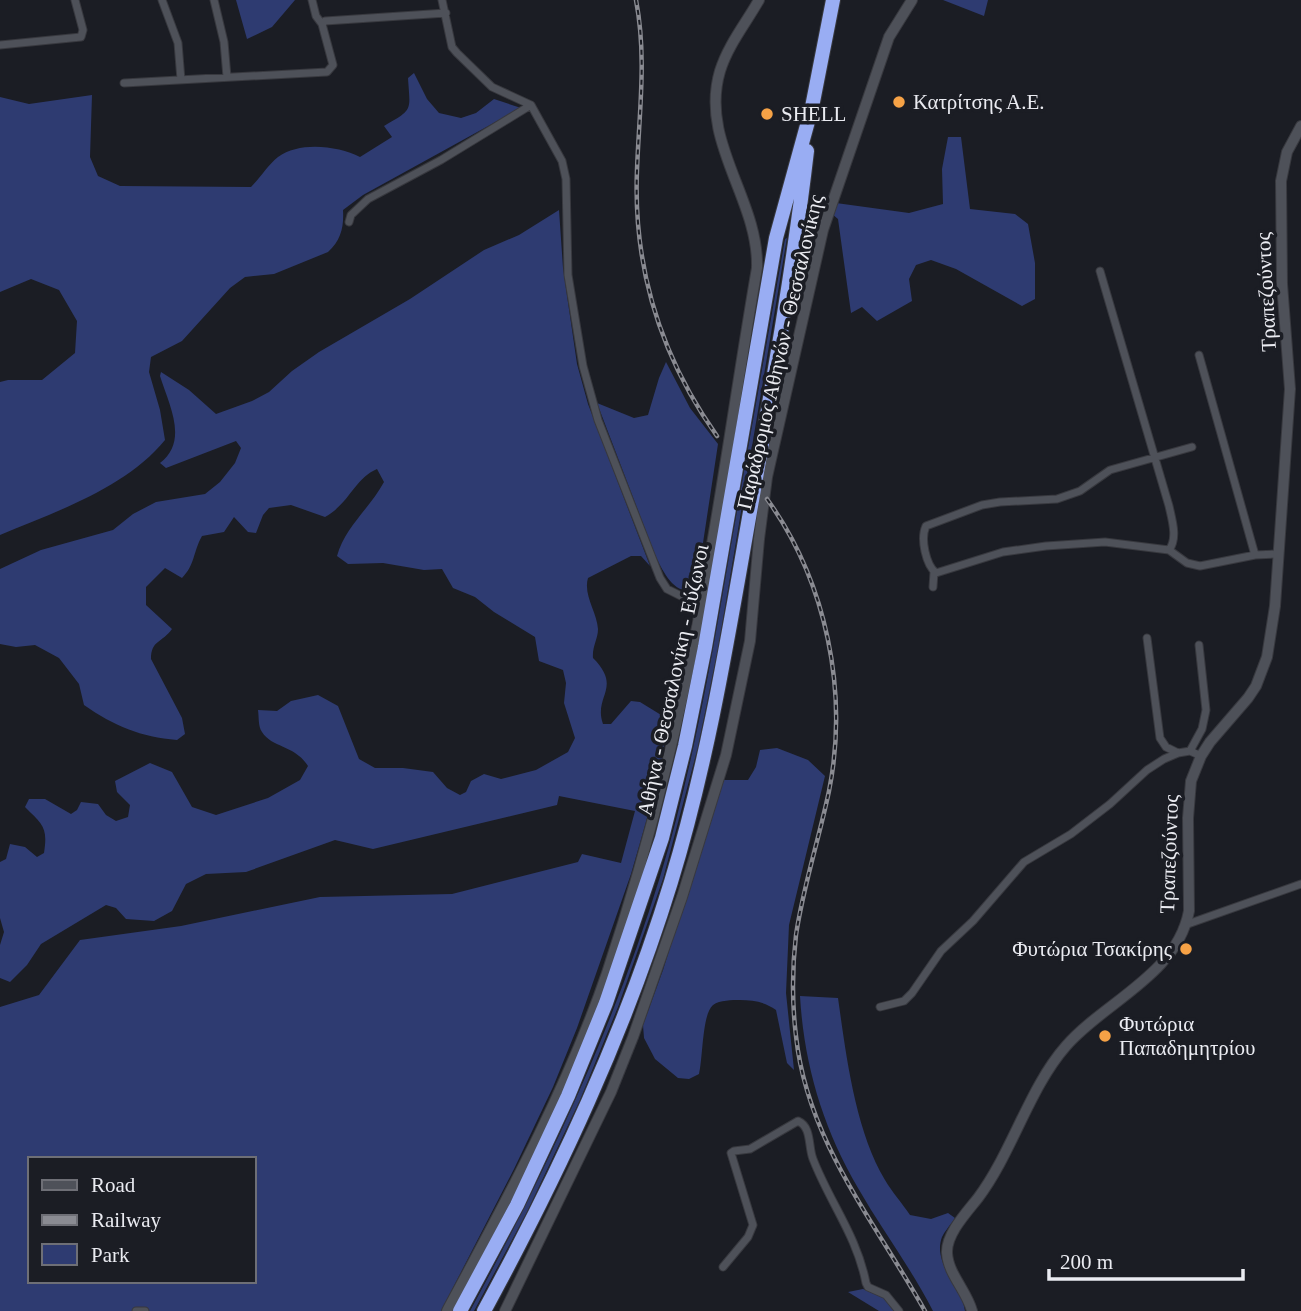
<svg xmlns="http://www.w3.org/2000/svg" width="1301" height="1311" viewBox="0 0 1301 1311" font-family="'Times New Roman',serif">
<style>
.green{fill:#2e3b71;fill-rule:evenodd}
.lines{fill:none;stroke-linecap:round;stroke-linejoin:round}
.street-casing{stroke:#38393f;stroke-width:9}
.secondary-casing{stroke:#38393f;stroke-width:12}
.highway-casing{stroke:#38393f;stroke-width:16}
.street{stroke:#4e5159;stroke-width:7}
.secondary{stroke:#4e5159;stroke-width:10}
.highway{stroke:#99adf3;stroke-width:14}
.rail-casing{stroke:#8a8b92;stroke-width:4.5}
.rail{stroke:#1b1d24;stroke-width:2;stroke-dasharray:5;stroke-linecap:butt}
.poi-dot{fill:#f6a246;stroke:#1b1d24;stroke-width:2.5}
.labels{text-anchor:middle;stroke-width:7;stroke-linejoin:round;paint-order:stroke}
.poi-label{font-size:21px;fill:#eaebf1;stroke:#1b1d24;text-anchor:start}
.street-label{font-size:21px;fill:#eaebf1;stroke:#1b1d24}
</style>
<rect width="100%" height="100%" fill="#1b1d24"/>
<path class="green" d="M236,0H295L272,27L247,39Z
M943,0H988L984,16Z
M414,73L427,99L439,113L461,118L476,113L494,99L521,108L363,195L343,210C344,227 341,240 328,252L274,274L245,277L230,288L182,341L151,357L149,372L160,410L165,440C126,488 55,512 0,535V382L8,380H42L75,353L77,321L59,290L31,279L0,292V97L29,104L92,95L90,157L98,176L120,186L251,187C260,178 268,165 278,157C300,141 338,146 360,157L392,137L384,126C414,109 410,111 408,78Z
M948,137H961L970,209L1015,214L1028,224L1035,263V299L1022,306L956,269L931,260L916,265L909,279L912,301L877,321L862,307L851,313L838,219L832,214L836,203L909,213L943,204L942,169Z
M559,210L563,268L577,364L588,404L650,566L641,556H631L588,578C583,595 597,612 598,629C598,639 592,647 593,658C623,688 593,696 603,724H611L631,701L640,702L666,718V734L662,759L648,815L631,874L577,1028L553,1087L514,1169L441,1311H0V1007L39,995L80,940L181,926L320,897L452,894L578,862L582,854L621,863L635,811L559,796L557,805L373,849L335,840L246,872L206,874L186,884L172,911L154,921L126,919L116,908L106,905L41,944L27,965L10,982L0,978V945L4,932L0,918V862L6,859L10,844L25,847L37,857L44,853C48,827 43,825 25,807L29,799H45L71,814L77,810L81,802L98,804L106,815L116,821L128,817L130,805L117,792L115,781L150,763L172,772L192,807L216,815L268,798L300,780L308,766C295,745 272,748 262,732C258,727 259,716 258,710L277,711L291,701L318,695L338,706L359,759L375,768H403L433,772L447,788L460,795L466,792L471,781L484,774L501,779L536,770L568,752L575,738L564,703L566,683L563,670L539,661L535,637L494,612L475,597L453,588L442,569L424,570L383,563L348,564L337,556C345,527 370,508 384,482L377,469C354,479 350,503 325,517L291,505L269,508L263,515L256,533L248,532L234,517L224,532L202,536C193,552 195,565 182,578L165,568L146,587V605L172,629C162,643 151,640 151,659L182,718L185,734L177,740C141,737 114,726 84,705L79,684L59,658L35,645L16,647L0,644V569L41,550L113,530L133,514L156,502L205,494L220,482L235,463L241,448L236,441L166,468L160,463C189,441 169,405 160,376L161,372L189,390L216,414L252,401L269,392L292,371L319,352L410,299L484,250L519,235ZM30,1159H254V1281H30Z
M787,238L718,649L698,747L663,879L618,1007L580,1100L527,1212L474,1311H470C546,1171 613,1029 660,877C693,768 712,657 731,545C749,443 767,341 785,239Z
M666,362L690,408L718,444L696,589C674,597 663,571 655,555L597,403L634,418L648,415L659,378Z
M777,748L808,760L825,776L789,925L786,993L794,1070L787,1063L776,1010C765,1002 753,1000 740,1000C732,1000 720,1000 713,1005C702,1014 703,1058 699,1074L689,1079L678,1078L655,1059L644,1038L643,1025L663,970L722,780H748L756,767L760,750Z
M800,996L838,998C846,1054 855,1130 885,1180C892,1192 902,1203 910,1215L931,1219L948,1213L955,1218C951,1224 945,1231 942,1237C932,1264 962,1286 965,1311H933C911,1268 882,1230 858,1188C823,1128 804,1065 800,996Z
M863,1289L889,1300L895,1311H879L848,1292Z"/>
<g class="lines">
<g class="street-casing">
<path id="street" d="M162,0L178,43L181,80
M214,0L224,42L227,77
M312,0L316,16L322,24
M442,0L452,47L457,53L492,87L531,105L562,161L566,179L568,275L583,366L598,420L660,578L667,589L701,606
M0,45L81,37L83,30L75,0
M124,83L327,72L333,65L322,24L325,21L446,13
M349,222L351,215L368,199L441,160L531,105
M1100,271L1169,506C1172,520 1178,538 1169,550
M1199,355L1255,555
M1192,447L1110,470L1080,491L1057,499L1000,502L982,505L926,526C920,539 926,565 936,573L1003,552L1046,546L1105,542L1169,550L1187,563L1200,566L1255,555L1278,554
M933,587L934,572
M1147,638L1160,738L1166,747L1178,753
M1190,751L1202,729L1206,710L1199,645
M1185,925L1301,884
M880,1007L904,1001L912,993L941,951L973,921L1024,862L1071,834L1110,804L1147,770L1164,759L1178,753L1190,751L1201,756
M723,1267L748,1237L753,1225L731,1153L734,1151L750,1149L798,1121C812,1127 808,1147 813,1159C830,1203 857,1236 866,1283L868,1287L886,1295L899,1311
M136,1311H145"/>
</g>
<g class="secondary-casing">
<path id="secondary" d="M447,1311C506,1201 567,1090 607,973C644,862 673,747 696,632C720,511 736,389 757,268C759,199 699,142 720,71C728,45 746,23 759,0
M505,1311L611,1092L633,1037L682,897L726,755L750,641L759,539L767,477L823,230L889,37L912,0
M972,1311C967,1291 948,1274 947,1253C946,1234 967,1212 978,1198C1012,1153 1029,1088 1066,1046C1104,1002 1177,975 1189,911L1188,818L1191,781L1201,756L1210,742L1248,698L1256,686L1267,657L1275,606L1290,389L1282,284L1281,181L1287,152L1301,126"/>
</g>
<g class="highway-casing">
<path id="highway" d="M460,1311L517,1205L568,1096L606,1003L662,838L685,746L705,647L776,238L812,107L833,0
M484,1311C559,1173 625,1032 671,882C708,761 728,637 750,512C771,392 793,272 807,151"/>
</g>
<use href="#street" class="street"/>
<use href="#secondary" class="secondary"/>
<use href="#highway" class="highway"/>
<g class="rail-casing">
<path id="rail" d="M636,0C647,57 639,113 637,170C633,267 661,357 717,436
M767,499C826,581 849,691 829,791C819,839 803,887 796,935C792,969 792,1003 796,1036C807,1141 875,1222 925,1311"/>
</g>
<use href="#rail" class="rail"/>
</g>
<g class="poi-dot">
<circle cx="899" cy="102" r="7"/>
<circle cx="767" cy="114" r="7"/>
<circle cx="1186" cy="949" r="7"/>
<circle cx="1105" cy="1036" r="7"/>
</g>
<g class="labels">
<g class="poi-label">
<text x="913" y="109">Κατρίτσης Α.Ε.</text>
<text x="781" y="121">SHELL</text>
<text x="1172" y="956" text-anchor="end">Φυτώρια Τσακίρης</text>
<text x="1119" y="1031">Φυτώρια<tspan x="1119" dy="24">Παπαδημητρίου</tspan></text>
</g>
<g class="street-label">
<text transform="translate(1266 292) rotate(-93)" y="7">Τραπεζούντος</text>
<text transform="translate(780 352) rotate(-77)" y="7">Παράδρομος Αθηνών - Θεσσαλονίκης</text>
<text transform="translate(673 680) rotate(-78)" y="7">Αθήνα - Θεσσαλονίκη - Εύζωνοι</text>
<text transform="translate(1169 854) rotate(-88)" y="7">Τραπεζούντος</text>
</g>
</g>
<rect x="28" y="1157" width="228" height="126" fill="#1b1d24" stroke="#6e6f76" stroke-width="2"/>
<rect x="42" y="1180" width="35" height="10" fill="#4e5159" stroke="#6e6f76" stroke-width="2"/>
<text x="91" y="1192" font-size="21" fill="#eaebf1">Road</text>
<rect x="42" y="1215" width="35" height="10" fill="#8a8b92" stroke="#6e6f76" stroke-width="2"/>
<text x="91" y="1227" font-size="21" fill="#eaebf1">Railway</text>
<rect x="42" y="1244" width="35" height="21" fill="#2e3b71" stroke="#6e6f76" stroke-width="2"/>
<text x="91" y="1262" font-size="21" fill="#eaebf1">Park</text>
<path d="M1049 1269v10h194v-10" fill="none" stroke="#eaebf1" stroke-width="3.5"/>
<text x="1060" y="1269" font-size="21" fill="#eaebf1" stroke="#1b1d24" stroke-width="5" paint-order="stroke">200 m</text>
</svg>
